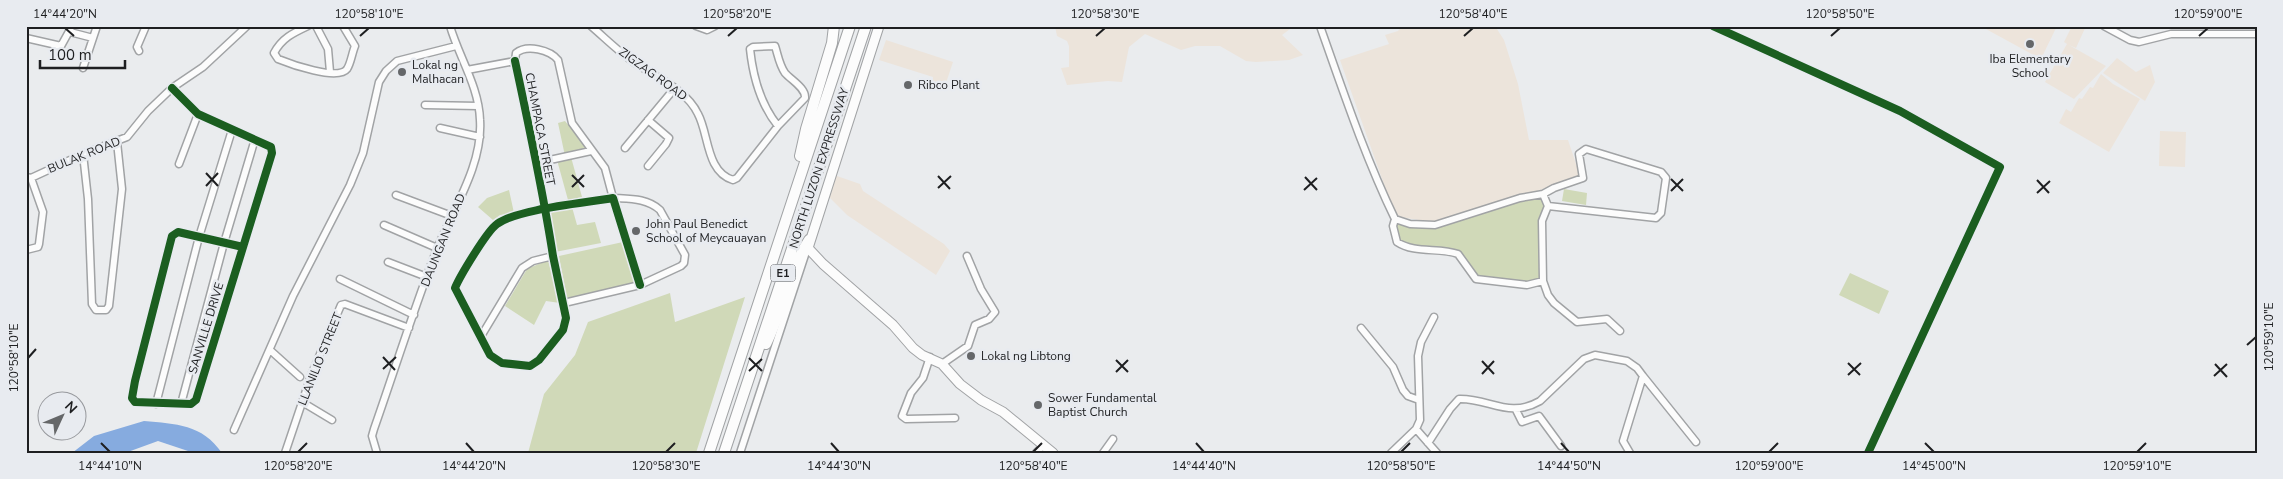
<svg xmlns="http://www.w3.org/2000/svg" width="2283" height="479" viewBox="0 0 2283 479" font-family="'Nunito Sans',sans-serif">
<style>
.industrial{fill:#ece4db}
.education{fill:#ede4db}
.green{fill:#d0d9b8}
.water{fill:#86abdf}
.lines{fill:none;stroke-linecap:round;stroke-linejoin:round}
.minor-casing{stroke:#a1a3a5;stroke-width:9}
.major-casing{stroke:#a1a3a5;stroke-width:11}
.highway-casing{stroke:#a1a3a5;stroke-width:12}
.minor{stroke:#fcfcfc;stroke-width:6}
.major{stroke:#fcfcfc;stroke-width:9}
.highway{stroke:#fcfcfc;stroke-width:10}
.cycleway-casing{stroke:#e8ebf0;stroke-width:11}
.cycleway{stroke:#1b5e20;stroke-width:8}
.ticks{fill:none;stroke:#1e1f21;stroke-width:2}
.poi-dot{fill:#656769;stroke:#e8ebf0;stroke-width:2}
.labels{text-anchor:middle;stroke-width:5;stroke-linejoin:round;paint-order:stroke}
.shield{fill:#e8ebf0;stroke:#5b5c5f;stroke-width:1}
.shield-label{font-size:11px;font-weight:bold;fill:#1e1f21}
.poi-label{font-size:12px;fill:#1e1f21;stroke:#e8ebf0;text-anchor:start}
.street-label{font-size:12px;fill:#1e1f21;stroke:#e8ebf0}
.neatline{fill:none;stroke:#1e1f21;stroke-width:2}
.ticks-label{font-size:12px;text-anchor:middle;fill:#1e1f21}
</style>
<rect width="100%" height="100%" fill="#eaecee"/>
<path class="industrial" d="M1055,26H1294L1282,35L1303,55L1289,60L1256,62L1246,61L1220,46H1195L1181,50L1145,34L1129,47L1122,82L1108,81L1067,85L1061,68L1069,67V46L1067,41L1057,36Z
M1402,26H1495L1504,40L1518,84L1529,140H1568L1580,176L1500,204L1432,222L1400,217L1393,210L1340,60L1389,44L1385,35L1398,31Z
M2072,26H2086L2076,48L2069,45L2106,66L2074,99L2045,82L2067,44L2064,42Z
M886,40L953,62L945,86L932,82L933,77L879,60Z
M2117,58L2136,72L2150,65L2155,82L2145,101L2103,73Z
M2101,74L2113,84L2140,99L2109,152L2059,123L2066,109L2071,112L2079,98L2082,99L2090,87L2093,88Z
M2160,131L2186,132L2185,167L2159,166Z
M834,175L860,184L863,191L944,244L950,251L936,275L847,215L827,195Z"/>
<path class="education" d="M1985,26H2057L2041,59L1984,28Z"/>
<path class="green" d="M565,121L588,149L565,156L558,123Z
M571,157L582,197L568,200L557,160Z
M1564,189L1587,193L1586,205L1562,201Z
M509,190L514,213L500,215L493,220L478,207L487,198Z
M1543,194L1548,206L1542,221L1543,281L1527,285L1476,279L1458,254L1414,249L1397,242L1395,219L1425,226Z
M572,207L577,225L595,222L601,243L555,252L547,211Z
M623,242L635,283L614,289L567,299L559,256Z
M548,260L560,303L546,301L534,325L505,306L527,269Z
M1850,273L1889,291L1879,314L1839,295Z
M670,293L675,322L745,297L696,453H528L544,394L575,355L588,322Z"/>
<path class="water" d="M144,421C176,424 202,424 222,453H194L158,441L125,453H72L94,436Z"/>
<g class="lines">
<g class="minor-casing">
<path id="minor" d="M308,26C293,33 282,38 274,53L278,59C290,64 338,81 347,69C351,63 352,53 355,46L343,26
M316,26L328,49L330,72
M591,26C605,38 620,53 635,63C656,77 687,90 698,114C709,134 706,172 733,180L737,178L778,126L805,98C806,88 791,80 785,73C779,64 778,55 775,46L753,47L750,49C753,77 760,104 778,126
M696,26L707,30L715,26
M1320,26C1343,91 1365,157 1395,219
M1713,26L1900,111L2000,167L1868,453
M2104,26L2130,40L2139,42L2171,34H2257
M70,32L93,38
M26,38L61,46L72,26
M139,51L137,47L146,26
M515,61C529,126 543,191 553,256L566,318L563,330L539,360L530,366L502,363L490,355L455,288C460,276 487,231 497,224C517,209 586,203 613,198L640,285
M83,68L97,26
M467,70L515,61L516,53C527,44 550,50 558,60L572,123L605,168L613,198C630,199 647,198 660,210L685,255L684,263L681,266L640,285L564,303
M172,88L198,114L271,147L272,153L196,400L191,404L135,402L132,398L135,381L172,236L178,232L243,247
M425,105L478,106
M440,128L480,137
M625,148L674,89
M83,154L88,199L92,304L96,310H106L109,306L122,189L117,142
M536,163L591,151
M179,164L198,114
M648,166L666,144L669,138L648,120
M26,177L31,178L83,154L127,137L148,111L172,88L203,67L247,26
M1543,194L1548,206L1542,221L1543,281L1548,295L1554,303L1577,322L1607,319L1620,331
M396,195L452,216
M1395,219L1410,224L1435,225L1520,198L1543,194L1554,188L1583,178L1579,154L1586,149L1661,172L1666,178L1661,213L1656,218L1548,206
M1395,219L1393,226L1397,242C1415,254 1439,247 1458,254L1476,279L1527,285L1543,281
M384,225L437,248
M26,250L38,247L39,244L43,212L31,178
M388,262L427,277
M340,279L414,315
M1361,328L1393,367L1403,390L1408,396L1419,400
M480,338L522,268L533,261L553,256
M270,350L300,377
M930,357L923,378L911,393L902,416L906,419L955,418
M942,364L968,346L975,325L989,319L995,312L981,289L967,256
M1643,376L1696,442
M302,402L332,420
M156,404L199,237L232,130
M181,404L224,243L255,139
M1516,410L1522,422L1539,416L1561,446
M1416,429L1437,453
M234,430L293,296L350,185L363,153L379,82L386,71L397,61L456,46
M1428,443L1450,409L1459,399C1489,398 1509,419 1540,401L1584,359L1595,355L1627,361L1637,368L1643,376L1623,441L1630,453
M285,453L312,373L341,305L345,304L409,328
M377,453L372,436L374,429C395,369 414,308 437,249C453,209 483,165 480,120C479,87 459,57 450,26
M740,453L806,252
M1036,453L1044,445
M1103,453L1113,439
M1391,453L1416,429L1420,420L1418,356L1421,342L1434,317"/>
</g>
<g class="major-casing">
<path id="major" d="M879,26L808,248L823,264L893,325L913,348L922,355L942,364L960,384L981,400L1003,412L1053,453"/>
</g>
<g class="highway-casing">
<path id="highway" d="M800,156L806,129L832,43L834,26
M766,344C783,310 788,271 809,240
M709,453L850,26
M724,453L866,26"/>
</g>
<use href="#minor" class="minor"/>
<use href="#major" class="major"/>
<use href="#highway" class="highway"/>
<g class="cycleway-casing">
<path id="cycleway" d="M1713,26L1900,111L2000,167L1868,453
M515,61C529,126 543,191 553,256L566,318L563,330L539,360L530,366L502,363L490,355L455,288C460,276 487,231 497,224C517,209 586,203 613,198L640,285
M172,88L198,114L271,147L272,153L196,400L191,404L135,402L132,398L135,381L172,236L178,232L243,247"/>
</g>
<use href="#cycleway" class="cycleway"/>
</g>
<path class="ticks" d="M65,28L74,36M360,36L369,28M728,36L737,28M1096,36L1105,28M1464,36L1473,28M1831,36L1840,28M2199,36L2208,28M206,173L218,186M572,175L584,187M938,176L950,189M1305,177L1317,190M1671,179L1683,191M2037,180L2049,193M206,186L218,173M572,187L584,175M938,188L951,176M1304,190L1317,178M1671,191L1683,179M2037,193L2050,181M2247,345L2256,337M383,357L395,370M28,358L36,349M749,358L762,371M1116,360L1128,372M1482,361L1494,374M1848,363L1860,375M2215,364L2227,377M383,369L396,357M749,371L762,359M1116,372L1128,360M1482,374L1494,361M1848,375L1861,363M2214,376L2227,364M101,443L110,452M466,443L474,452M831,443L839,452M1196,443L1204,452M1561,443L1569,452M1925,443L1934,452M298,452L307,443M666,452L675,443M1033,452L1042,443M1401,452L1410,443M1769,452L1778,443M2137,452L2146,443"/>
<g class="poi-dot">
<circle cx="2030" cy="44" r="5"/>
<circle cx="402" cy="72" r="5"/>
<circle cx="908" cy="85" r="5"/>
<circle cx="636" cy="231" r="5"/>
<circle cx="971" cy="356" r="5"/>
<circle cx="1038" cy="405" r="5"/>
</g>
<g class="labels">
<rect class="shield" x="770.5" y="264.5" width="25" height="17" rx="4"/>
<g class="shield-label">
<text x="783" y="277">E1</text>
</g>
<g class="poi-label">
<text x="2030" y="63" text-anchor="middle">Iba Elementary<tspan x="2030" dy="14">School</tspan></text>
<text x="412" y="69">Lokal ng<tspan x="412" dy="14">Malhacan</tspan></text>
<text x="918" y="89">Ribco Plant</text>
<text x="646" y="228">John Paul Benedict<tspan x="646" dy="14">School of Meycauayan</tspan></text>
<text x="981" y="360">Lokal ng Libtong</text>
<text x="1048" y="402">Sower Fundamental<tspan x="1048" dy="14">Baptist Church</tspan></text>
</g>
<g class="street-label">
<text transform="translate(653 74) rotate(36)" y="4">ZIGZAG ROAD</text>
<text transform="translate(540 129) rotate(79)" y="4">CHAMPACA STREET</text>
<text transform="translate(84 155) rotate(-22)" y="4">BULAK ROAD</text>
<text transform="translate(819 168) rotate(-72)" y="4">NORTH LUZON EXPRESSWAY</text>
<text transform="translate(443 240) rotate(-68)" y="4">DAUNGAN ROAD</text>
<text transform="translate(206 328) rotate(-73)" y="4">SANVILLE DRIVE</text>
<text transform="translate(320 359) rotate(-68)" y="4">LLANILIO STREET</text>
</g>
</g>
<rect width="2283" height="479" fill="none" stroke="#e8ebf0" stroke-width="55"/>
<g transform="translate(62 416) rotate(46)"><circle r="24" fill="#e8ebf0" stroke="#97999d"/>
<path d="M0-4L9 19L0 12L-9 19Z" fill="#656769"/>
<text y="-8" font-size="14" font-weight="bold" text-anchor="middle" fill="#1e1f21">N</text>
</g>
<path d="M40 60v8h85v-8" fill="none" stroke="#1e1f21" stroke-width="2.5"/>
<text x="48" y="60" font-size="15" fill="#1e1f21" stroke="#e8ebf0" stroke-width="4" paint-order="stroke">100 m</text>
<rect x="28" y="28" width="2228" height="424" class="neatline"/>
<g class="ticks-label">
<text x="65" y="18">14°44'20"N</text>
<text x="369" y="18">120°58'10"E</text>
<text x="737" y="18">120°58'20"E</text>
<text x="1105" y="18">120°58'30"E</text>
<text x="1473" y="18">120°58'40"E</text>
<text x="1840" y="18">120°58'50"E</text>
<text x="2208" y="18">120°59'00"E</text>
<text transform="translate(2269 337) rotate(-90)" y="4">120°59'10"E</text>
<text transform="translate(14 358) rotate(-90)" y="4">120°58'10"E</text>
<text x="110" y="470">14°44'10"N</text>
<text x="298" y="470">120°58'20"E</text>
<text x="474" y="470">14°44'20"N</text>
<text x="666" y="470">120°58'30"E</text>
<text x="839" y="470">14°44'30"N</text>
<text x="1033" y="470">120°58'40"E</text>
<text x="1204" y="470">14°44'40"N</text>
<text x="1401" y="470">120°58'50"E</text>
<text x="1569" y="470">14°44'50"N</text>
<text x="1769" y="470">120°59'00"E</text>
<text x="1934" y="470">14°45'00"N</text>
<text x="2137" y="470">120°59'10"E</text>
</g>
</svg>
